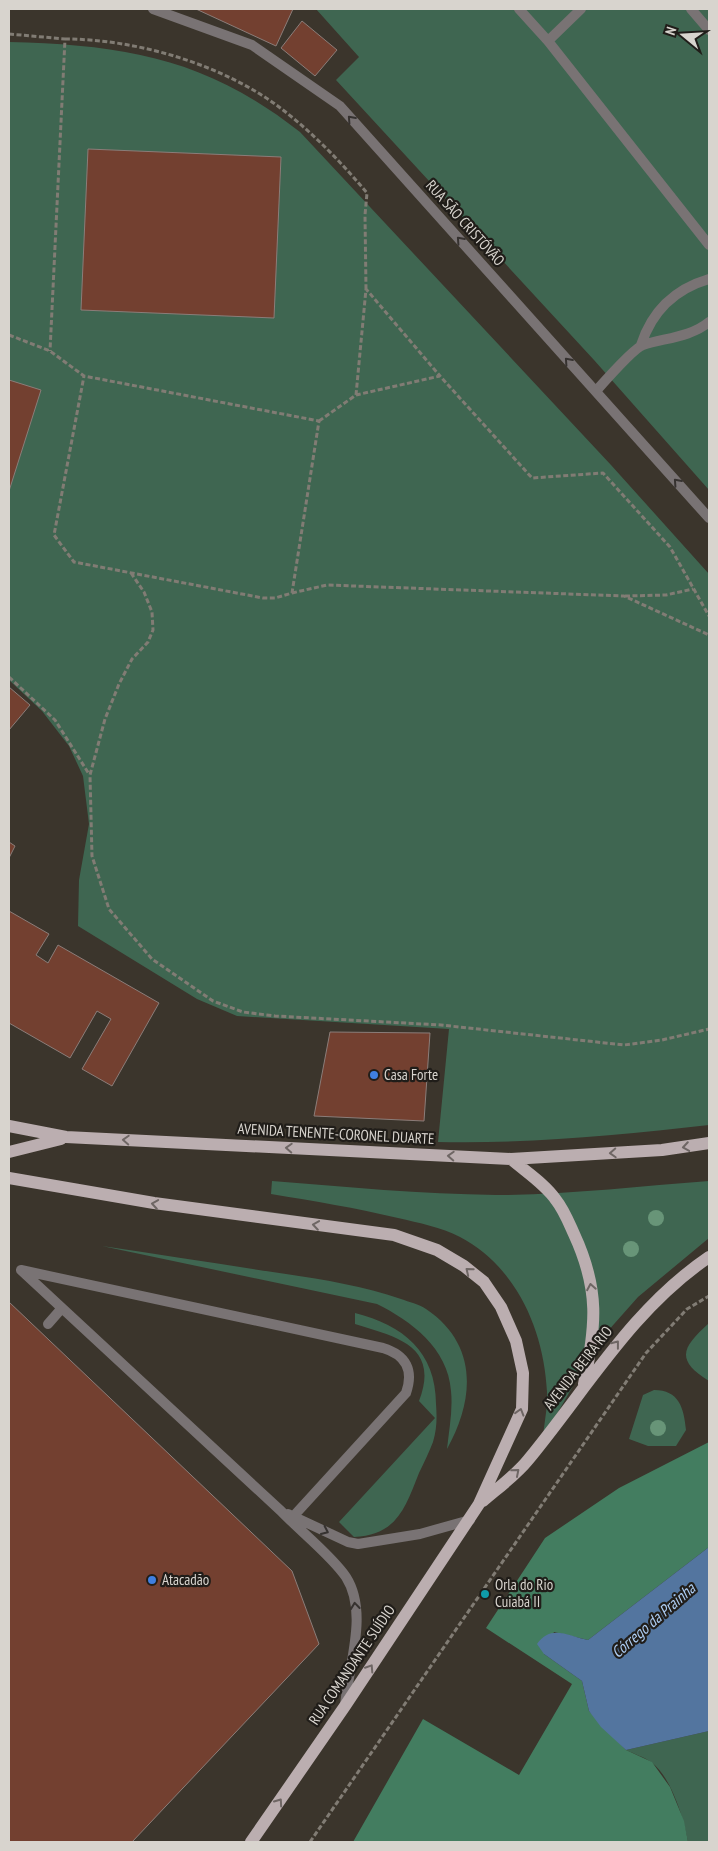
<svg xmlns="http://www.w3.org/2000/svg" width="718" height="1851" viewBox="0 0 718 1851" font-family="'PT Sans Narrow',sans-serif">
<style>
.green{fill:#3f6651}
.forest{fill:#437d60}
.water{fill:#53759f}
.building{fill:#734030;stroke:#8b7d79}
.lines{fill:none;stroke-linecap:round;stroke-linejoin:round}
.path{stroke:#817c74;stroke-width:3;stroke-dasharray:5 2.5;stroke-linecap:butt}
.lane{stroke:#797374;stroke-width:10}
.street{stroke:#797374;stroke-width:10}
.primary{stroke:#bbaeb0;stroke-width:12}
.tree{fill:#689578}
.oneway{stroke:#363230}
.oneway2{stroke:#6e6664}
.shop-dot{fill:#3f7fe0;stroke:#201d19;stroke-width:2}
.culture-dot{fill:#0f9aa8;stroke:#201d19;stroke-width:2}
.labels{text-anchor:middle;stroke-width:4.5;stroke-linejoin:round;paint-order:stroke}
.street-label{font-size:15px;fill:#d8d4ce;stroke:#201d19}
.poi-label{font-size:15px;fill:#d8d4ce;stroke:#201d19;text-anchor:start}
.water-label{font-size:16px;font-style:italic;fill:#adcdf3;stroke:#201d19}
</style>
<rect width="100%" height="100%" fill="#3b352c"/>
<path class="green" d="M316,9H709V490L594,360L336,80L359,57Z
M9,42C125,45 206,58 300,132L611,465L709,574V1125C619,1135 529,1144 438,1142L449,1029L237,1016L197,999L78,926L79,880L89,824L83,776L69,746L42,711L9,680Z
M272,1181C347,1187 421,1194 496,1195C567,1195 639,1186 709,1181V1238L638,1297L599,1341L543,1438C544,1423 548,1407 547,1392C544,1331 517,1267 460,1237C441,1227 419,1223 398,1218C356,1208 314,1201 271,1194Z
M102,1246C164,1255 225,1265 286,1274C325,1280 364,1286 401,1299C409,1302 419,1304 426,1309C478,1344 475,1399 447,1449C449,1430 453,1410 451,1391C448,1348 411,1321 377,1304Z
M355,1313C403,1325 436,1352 436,1404C437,1417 437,1429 433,1442C429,1452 424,1463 419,1473C405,1508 397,1535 354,1537L339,1522L435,1418L419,1401C440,1346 397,1337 355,1324Z
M709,1323V1381C674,1359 683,1347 709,1323Z
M654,1390C679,1390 684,1408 686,1430L676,1446H648L629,1439L643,1395Z
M709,1731V1842H688C684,1819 671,1776 651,1762C644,1757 634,1754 626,1750Z"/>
<path class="forest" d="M709,1442V1547L588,1640L554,1632L544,1654L582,1681L589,1711L626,1750L652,1762L670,1787L684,1821L688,1842H353L423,1719L519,1775L572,1684L486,1628L545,1538L619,1488Z"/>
<path class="water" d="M709,1547V1731L626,1750L601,1727L589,1711L582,1681L544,1654L537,1644C551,1624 568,1636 588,1640Z"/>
<path class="building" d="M196,9H293L276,46Z
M302,21L337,50L315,76L281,48Z
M88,149L281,157L274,318L81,310Z
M9,380L41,390L9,491Z
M9,687L30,705L9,730Z
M9,842L15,846L9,858Z
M9,911L49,934L36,955L48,963L58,945L159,1003L112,1086L82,1069L111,1019L97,1011L70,1058L9,1023Z
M330,1032L430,1033L424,1121L314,1116Z
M9,1302L292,1571L319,1644L132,1842H9Z"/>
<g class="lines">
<path class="path" d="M9,34L65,39L50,351
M65,39C137,39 225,65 283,110C314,134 342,163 367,193L365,215L366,289
M9,335L50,351L84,376L319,421L292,593L275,598H263L74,562L54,535L84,376
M356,395L366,289L440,376
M319,421L356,395L440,376L532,478L603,473L670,547L709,616
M131,573L144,592L152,612L153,630L148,642L132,659L119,684L105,719L90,775L92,856L109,909L152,959L213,1001L243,1012L275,1016L441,1025L624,1045L662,1040L709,1029
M292,593L327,585L624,596L709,635
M625,596L666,595L693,589
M9,677L55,720L89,774
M310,1842L646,1353L687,1309L709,1296"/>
<path class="lane" d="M519,9L548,41L709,245
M691,9L709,30
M548,41L581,9
M641,345C652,311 675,289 709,279
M596,391C604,382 634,348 643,345C665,338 691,337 709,322
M48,1324L62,1308
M288,1514L348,1542L358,1544L420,1534L470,1520
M290,1520L406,1393C414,1370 406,1355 383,1348L21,1270L281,1511C299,1530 332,1556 346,1577C369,1613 348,1666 345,1706"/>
<path class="street" d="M153,9L252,45L340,106L709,518"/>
<path class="primary" d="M9,1126L66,1137L511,1159L662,1150L709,1143
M9,1152L61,1139
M511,1159C526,1172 545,1184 556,1200C564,1210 569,1223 574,1234C600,1290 596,1326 584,1384
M9,1178L154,1203L394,1235L437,1250L464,1266L484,1282L501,1307L516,1341L523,1373L522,1409L479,1504L345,1706L251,1842
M483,1501C498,1488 516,1475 528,1460C586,1390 632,1309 709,1257"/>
</g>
<g class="tree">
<circle cx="656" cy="1218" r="8"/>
<circle cx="631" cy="1249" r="8"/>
<circle cx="658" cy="1428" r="8"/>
</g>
<defs><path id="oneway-chevron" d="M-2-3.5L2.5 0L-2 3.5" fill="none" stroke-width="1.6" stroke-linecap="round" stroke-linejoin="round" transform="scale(1.25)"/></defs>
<g class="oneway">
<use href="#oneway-chevron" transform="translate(351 119) rotate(-132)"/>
<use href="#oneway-chevron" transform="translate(460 240) rotate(-132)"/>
<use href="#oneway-chevron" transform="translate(568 361) rotate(-132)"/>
<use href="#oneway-chevron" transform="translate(677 482) rotate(-132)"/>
<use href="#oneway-chevron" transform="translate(325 1531) rotate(25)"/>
<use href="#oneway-chevron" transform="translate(355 1606) rotate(-96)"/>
</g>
<g class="oneway2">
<use href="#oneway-chevron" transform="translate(126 1140) rotate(-177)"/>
<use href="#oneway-chevron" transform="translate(686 1147) rotate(171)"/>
<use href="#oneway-chevron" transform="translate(289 1148) rotate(-177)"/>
<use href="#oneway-chevron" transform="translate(613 1153) rotate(177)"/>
<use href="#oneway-chevron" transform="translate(451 1156) rotate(-177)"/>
<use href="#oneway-chevron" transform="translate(155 1204) rotate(-171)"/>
<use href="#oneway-chevron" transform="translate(316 1225) rotate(-172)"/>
<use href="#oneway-chevron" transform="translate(469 1271) rotate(-141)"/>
<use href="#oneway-chevron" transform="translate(591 1287) rotate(-100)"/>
<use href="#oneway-chevron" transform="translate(616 1344) rotate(-52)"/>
<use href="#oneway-chevron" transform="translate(520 1412) rotate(-73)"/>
<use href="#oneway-chevron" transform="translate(516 1472) rotate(-41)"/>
<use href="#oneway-chevron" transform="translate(370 1668) rotate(-57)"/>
<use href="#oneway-chevron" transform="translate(279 1802) rotate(-55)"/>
</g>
<g class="shop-dot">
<circle cx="374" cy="1075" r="5"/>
<circle cx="152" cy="1580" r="5"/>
</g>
<circle class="culture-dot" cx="485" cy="1594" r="5"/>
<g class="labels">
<g class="street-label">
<text transform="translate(465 223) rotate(48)" y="5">RUA SÃO CRISTÓVÃO</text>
<text transform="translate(336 1134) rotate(3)" y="5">AVENIDA TENENTE-CORONEL DUARTE</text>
<text transform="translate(578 1368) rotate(-52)" y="5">AVENIDA BEIRA RIO</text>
<text transform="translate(352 1665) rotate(-56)" y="5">RUA COMANDANTE SUÍDIO</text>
</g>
<g class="poi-label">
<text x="384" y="1080">Casa Forte</text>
<text x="162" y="1585">Atacadão</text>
<text x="495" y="1590">Orla do Rio<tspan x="495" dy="17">Cuiabá II</tspan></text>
</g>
<g class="water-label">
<text transform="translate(653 1620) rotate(-41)" y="6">Córrego da Prainha</text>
</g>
</g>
<rect width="718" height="1851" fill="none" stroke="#d8d4ce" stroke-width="20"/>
<g transform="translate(683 35) rotate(288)" stroke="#201d19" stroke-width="4" paint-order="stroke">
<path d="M0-4L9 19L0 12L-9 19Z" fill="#d8d4ce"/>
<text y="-8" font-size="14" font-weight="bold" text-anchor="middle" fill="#d8d4ce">N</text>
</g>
</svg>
